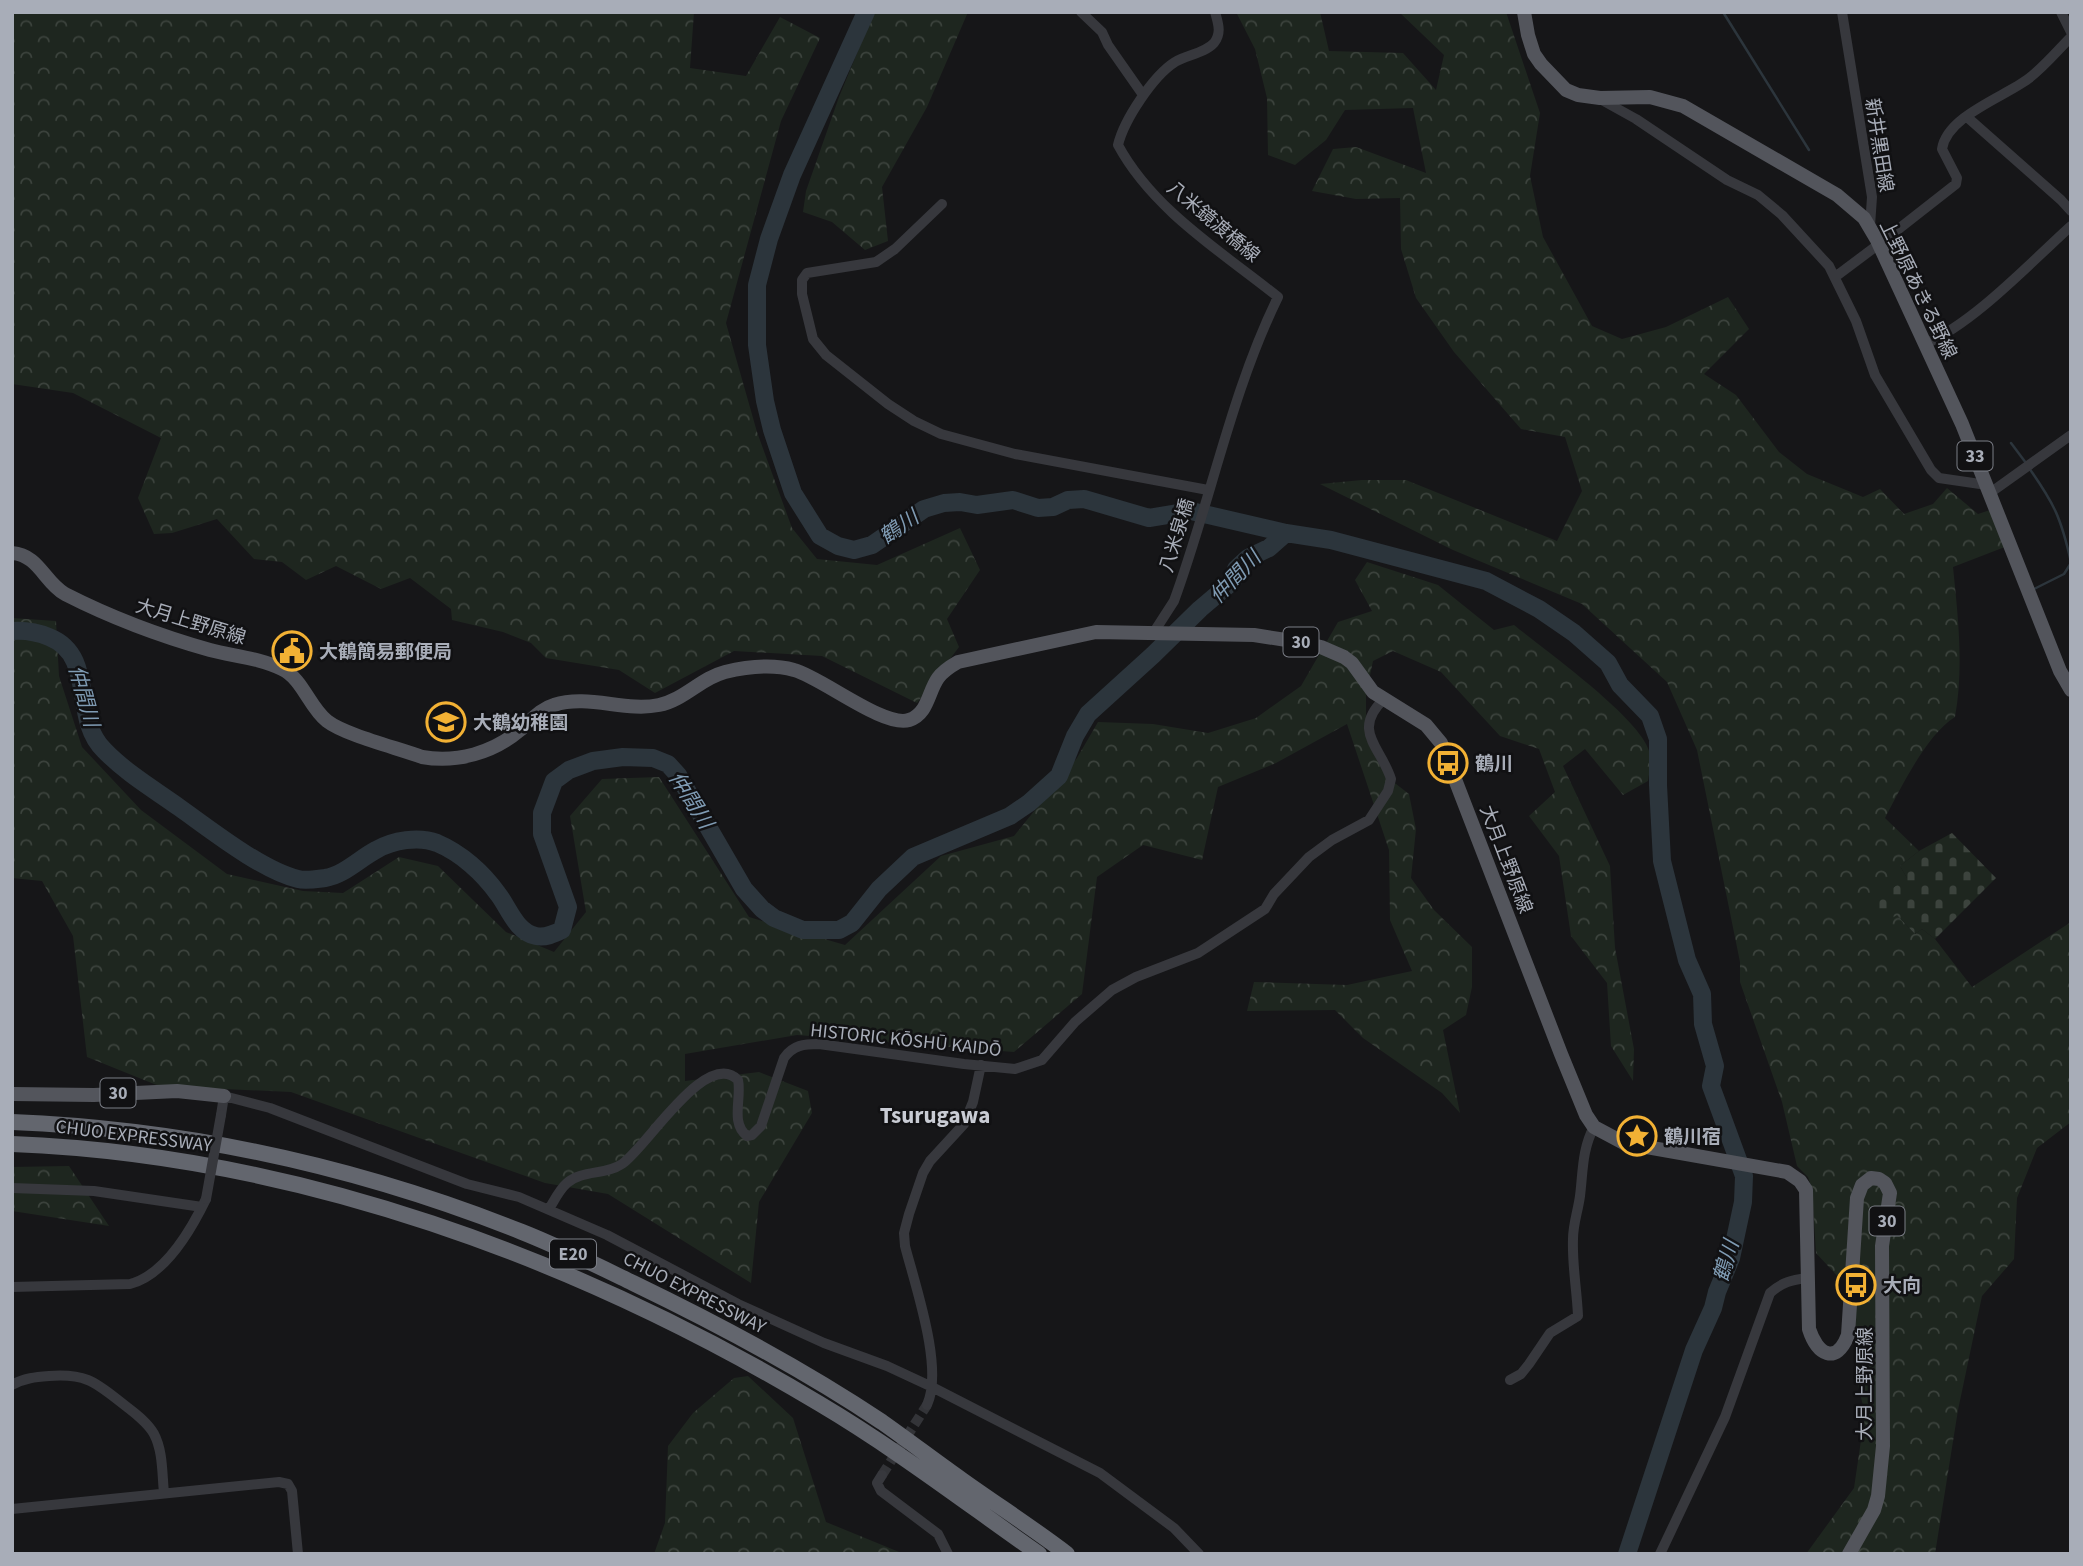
<svg xmlns="http://www.w3.org/2000/svg" width="2083" height="1566" viewBox="0 0 2083 1566" font-family="'Source Sans 3','Noto Sans JP',sans-serif">
<style>
.forest{fill:url(#forest-crowns)}
.cemetery{fill:url(#cemetery-stones)}
.lines{fill:none;stroke-linecap:round;stroke-linejoin:round}
.stream{stroke:#2c353c;stroke-width:2.5}
.river{stroke:#2c353c;stroke-width:18}
.minor-tunnel{stroke:#333438;stroke-width:10;stroke-dasharray:10 5;stroke-linecap:butt}
.minor{stroke:#37383d;stroke-width:10}
.major{stroke:#53555c;stroke-width:14}
.highway{stroke:#63666e;stroke-width:16}
.minor-bridge{stroke:#37383d;stroke-width:10}
.labels{text-anchor:middle;stroke-width:5;stroke-linejoin:round;paint-order:stroke}
.shield{fill:#111113;stroke:#7b7e86;stroke-width:2}
.shield-label{font-size:18px;font-weight:bold;fill:#a8adb8}
.street-label{font-size:19px;fill:#a8adb8;stroke:#111113}
.poi-label{font-size:19px;font-weight:bold;fill:#a8adb8;stroke:#111113;text-anchor:start}
.water-label{font-size:21px;font-style:italic;fill:#7f9bb3;stroke:#111113}
.quarter-label{font-size:23px;font-weight:bold;fill:#c9ccd4;stroke:#111113}
</style>
<defs>
<pattern id="forest-crowns" width="20" height="18" patternUnits="userSpaceOnUse" patternTransform="scale(1.75)"><rect width="20" height="18" fill="#1e261f"/><path d="M2 6a3 3 0 1 1 6 0M12 15a3 3 0 1 1 6 0" fill="none" stroke="#3c433d"/></pattern>
<pattern id="cemetery-stones" width="16" height="16" patternUnits="userSpaceOnUse" patternTransform="scale(1.75)"><rect width="16" height="16" fill="#1e261f"/><path d="M2 7V4a2 2 0 0 1 4 0v3zM10 15v-3a2 2 0 0 1 4 0v3z" fill="#3c433d"/></pattern>
</defs>
<rect width="100%" height="100%" fill="#161618"/>
<path class="forest" d="M12,12H694L690,68L746,76L780,17L820,38L781,121L726,323L757,432L792,528L817,559L877,565L960,528L980,570L947,619L959,647L917,703L822,656L734,651L655,693L619,670L546,658L531,643L503,632L452,620L451,609L410,578L381,589L336,566L306,580L282,562L254,559L217,519L172,533L154,534L138,498L161,438L73,393L12,384Z
M874,12H968L927,107L882,187L888,241L865,250L832,222L803,212L806,191L839,97Z
M1236,12H1320L1329,51L1403,53L1436,90L1444,55L1399,12H1506L1540,113L1530,176L1543,237L1592,326L1622,339L1666,327L1728,297L1749,329L1704,374L1736,395L1779,452L1807,474L1863,497L1880,489L1904,514L1933,504L1947,488L1978,514L1996,508L2010,545L1953,567C1958,617 1964,667 1955,717C1926,735 1901,788 1885,818L1919,851L1900,866L1907,878L1897,915L1915,934L1922,929L1935,939L1972,987L2071,922V1122L2037,1148L2017,1198L2014,1259L1982,1296L1958,1410L1935,1554H1806L1854,1488L1865,1413L1858,1386L1854,1294L1816,1253L1812,1189L1808,1177L1797,1166L1782,1102L1740,982V962L1697,750L1667,682L1582,604L1453,550L1320,484L1362,480H1406L1557,541L1582,491L1565,437L1521,429L1454,352L1416,298L1401,249L1400,198L1356,199L1312,191L1333,149L1356,147L1426,173L1413,108L1345,110L1326,140L1295,165L1268,155L1267,98L1255,49Z
M1367,562L1438,585L1494,630L1514,625C1543,649 1644,720 1650,754C1652,762 1649,773 1648,781L1623,795L1585,749L1563,766L1610,866L1615,948L1634,1049L1633,1081L1611,1046L1607,983L1571,936L1559,856L1529,816L1555,792L1539,749L1500,736L1441,672L1393,651L1373,661L1366,695V721L1387,777L1409,794L1416,829L1411,878L1434,910L1472,947V987L1466,1015L1443,1030L1460,1113L1442,1093L1363,1038L1335,1010L1247,1011L1254,982L1347,985L1412,971L1390,920L1389,850L1347,724L1276,763L1218,787L1202,860L1143,845L1097,877L1082,994L1014,1052L797,1035L685,1054V1081L759,1072L808,1091L812,1113L759,1202L751,1283L608,1194L545,1183L291,1092L159,1086L87,1057L73,936L42,881L12,878V618L56,621L59,676L82,747L141,810L227,874L303,891L343,893L399,857L438,866L506,932L554,952L586,912L570,816L602,779L659,777L749,917L845,945L941,856L1014,836L1077,758L1098,722L1153,724L1208,733L1256,718L1301,686L1338,622L1372,611L1355,580Z
M69,1166L109,1226L12,1211V1167Z
M748,1376L793,1418L826,1522L904,1554H654L665,1523L668,1446L693,1413L734,1378Z"/>
<path class="cemetery" d="M1952,833L1996,878L1935,939L1922,929L1915,934L1897,915L1882,924L1869,905L1907,878L1900,866L1919,851Z"/>
<g class="lines">
<path class="stream" d="M1723,12L1809,150
M2011,443L2026,463
M2029,468C2055,505 2061,518 2071,562
M2034,589L2064,574L2071,563"/>
<path class="river" d="M866,12L792,175L769,239L757,285V345L765,401L772,430L793,493L820,536L838,546L854,550L872,545L924,509L944,503L960,502L977,505L1013,500L1038,508L1053,507L1068,500L1084,499L1149,518L1191,511L1286,533L1331,540L1486,581L1539,609L1574,633L1608,663L1620,685L1650,716L1658,739V785L1662,861L1687,960L1702,994L1703,1024L1715,1066L1711,1086L1744,1176L1743,1202L1731,1258L1717,1292L1713,1308L1694,1350L1627,1554
M12,631C25,630 37,632 49,637C97,656 71,718 104,750C126,773 155,790 180,808C211,830 263,871 298,879C306,881 317,879 325,878C344,875 359,859 376,850C393,840 419,836 437,843C461,853 483,873 498,894C509,908 516,932 536,936C545,938 554,934 562,930L568,907L542,834V813L554,781L569,770L593,761L623,757L653,758L668,764L678,775L744,889L762,909L774,918L803,930H839L852,923L879,889L913,857L1010,816L1029,803L1059,776L1075,736L1088,714L1153,655L1200,609L1233,581L1236,569L1248,558L1269,548L1286,533"/>
<path class="minor-tunnel" d="M882,1475L927,1405"/>
<path class="minor" d="M1081,12L1102,32L1108,45L1143,95
M1842,12L1872,197L1870,226
M2061,12L2071,32
M1600,99L1636,119L1727,180L1758,195L1782,215L1829,266L1856,321L1875,375L1931,470L1939,478L1987,485
M1967,117L2061,200L2071,211
M942,204L895,249L876,262L807,273L802,280V294L813,339L826,355L888,404L914,421L941,434L1015,454L1208,490
M1877,240L1896,231L1956,184L1957,178L1942,149C1947,116 2004,97 2028,79C2044,67 2057,51 2071,37
M1835,277L1879,244
M1925,344C1974,323 2030,263 2071,226
M1990,493L2071,435
M1154,632L1174,601C1211,500 1231,393 1278,297C1222,252 1153,210 1118,145C1124,120 1153,76 1175,62C1187,55 1205,53 1214,43C1222,33 1218,23 1215,12
M221,1115L224,1096L270,1108L467,1184L519,1197L607,1235L738,1304L824,1343L887,1366L930,1386L1100,1473L1174,1528L1199,1554
M12,1188L94,1191L202,1207
M549,1209C554,1201 559,1190 567,1183C582,1170 606,1175 622,1164C647,1147 706,1048 738,1080C742,1098 730,1123 747,1136L752,1135L761,1126L784,1058C793,1045 804,1044 819,1044L964,1064L1015,1069L1042,1060L1075,1022L1112,990L1136,977L1198,953L1265,909L1274,894L1309,857L1332,840L1369,820L1388,791L1391,779C1381,747 1351,731 1384,699
M12,1287L130,1284C165,1275 191,1230 206,1199
M1510,1380L1521,1374L1529,1364L1550,1333L1578,1316C1577,1291 1572,1265 1573,1239C1573,1224 1578,1211 1580,1196C1583,1172 1582,1149 1594,1127
M12,1385C24,1378 36,1377 49,1376C89,1373 97,1384 127,1407C136,1414 148,1423 154,1434C163,1451 162,1473 164,1493
M927,1405C944,1368 915,1285 905,1246L904,1233L909,1214L923,1173L930,1161L964,1124L973,1102L981,1065
M882,1475L877,1483L881,1491L938,1534L948,1554
M12,1509L279,1482L288,1484L292,1491L298,1554
M1660,1554L1725,1417L1770,1293C1782,1282 1792,1280 1807,1278"/>
<path class="major" d="M1524,12L1528,35L1534,54L1541,64L1566,90L1578,95L1600,98L1650,97L1683,106L1837,195L1864,218L1877,240L1962,424L2060,671L2071,690
M12,553C39,555 44,582 65,594C112,618 160,636 210,650C233,656 260,658 282,669C303,679 309,707 327,721C345,735 398,748 422,757C457,763 493,753 520,730C531,721 540,709 554,705C588,694 625,712 659,705C684,700 701,678 725,672C746,667 773,664 794,670C821,677 884,728 909,720C928,714 928,692 938,678C943,671 951,666 958,662L1096,632L1254,635L1299,642L1321,647L1344,657L1352,663L1373,692L1426,725L1441,743L1561,1054L1586,1115L1594,1127L1624,1143L1787,1172L1800,1181L1806,1190L1809,1329C1817,1354 1836,1366 1848,1335L1857,1198L1862,1185L1871,1178L1879,1179L1885,1183L1890,1193L1882,1246L1883,1446L1878,1496L1874,1510L1849,1554
M12,1094L94,1095L177,1091L224,1096"/>
<path class="highway" d="M12,1122C187,1129 359,1167 522,1232C560,1247 596,1265 633,1283C718,1324 803,1369 882,1422C909,1441 935,1461 962,1480C997,1505 1033,1528 1067,1554
M12,1144C297,1155 577,1258 820,1404C896,1449 966,1503 1039,1554"/>
<path class="minor-bridge" d="M206,1199L221,1115"/>
</g>
<defs>
<g id="civic-ring" transform="scale(2.0125)"><circle r="9.5" fill="#111113" stroke="#f2b134" stroke-width="1.5"/><path d="M-.6-6.5H3V-4.5H.6V-3L4-1V1h2V6H-6V1h2V-1L-.6-3ZM-1.2 2.5V6h2.4V2.5Z" fill="#f2b134"/></g>
<g id="school-ring" transform="scale(2.0125)"><circle r="9.5" fill="#111113" stroke="#f2b134" stroke-width="1.5"/><path d="M0-5L7-2L0 1L-7-2ZM-4 1L0 2.5L4 1V4Q0 6-4 4Z" fill="#f2b134"/></g>
<g id="bus-ring" transform="scale(2.0125)"><circle r="9.5" fill="#111113" stroke="#f2b134" stroke-width="1.5"/><path d="M-5-6H5V4H4V6H2V4H-2V6H-4V4H-5ZM-3.5-4V0h7V-4ZM-3.5 1.2v1.5H-2V1.2ZM2 1.2v1.5H3.5V1.2Z" fill="#f2b134"/></g>
<g id="sight-ring" transform="scale(2.0125)"><circle r="9.5" fill="#111113" stroke="#f2b134" stroke-width="1.5"/><path d="M0-6L1.8-2.2L6-1.7L2.9 1.2L3.7 5.4L0 3.3L-3.7 5.4L-2.9 1.2L-6-1.7L-1.8-2.2Z" fill="#f2b134"/></g>
</defs>
<g fill-rule="evenodd">
<use href="#civic-ring" x="292" y="651"/>
<use href="#school-ring" x="446" y="722"/>
<use href="#bus-ring" x="1448" y="763"/>
<use href="#sight-ring" x="1637" y="1136"/>
<use href="#bus-ring" x="1856" y="1285"/>
</g>
<g class="labels">
<g class="shield">
<rect x="1957.5" y="441.5" width="35" height="29" rx="5"/>
<rect x="1283.5" y="627.5" width="35" height="29" rx="5"/>
<rect x="100.5" y="1078.5" width="35" height="29" rx="5"/>
<rect x="1869.5" y="1206.5" width="35" height="29" rx="5"/>
<rect x="550" y="1239.5" width="46" height="29" rx="5"/>
</g>
<g class="shield-label">
<text x="1975" y="462">33</text>
<text x="1301" y="648">30</text>
<text x="118" y="1099">30</text>
<text x="1887" y="1227">30</text>
<text x="573" y="1260">E20</text>
</g>
<g class="street-label">
<text transform="translate(1880 145) rotate(81)" y="7">新井黒田線</text>
<text transform="translate(1214 221) rotate(40)" y="7">八米鏡渡橋線</text>
<text transform="translate(1919 289) rotate(64)" y="7">上野原あきる野線</text>
<text transform="translate(1176 535) rotate(-73)" y="7">八米泉橋</text>
<text transform="translate(191 621) rotate(17)" y="7">大月上野原線</text>
<text transform="translate(1507 859) rotate(69)" y="7">大月上野原線</text>
<text transform="translate(906 1039) rotate(6)" y="7">HISTORIC KŌSHŪ KAIDŌ</text>
<text transform="translate(134 1135) rotate(7)" y="7">CHUO EXPRESSWAY</text>
<text transform="translate(695 1292) rotate(27)" y="7">CHUO EXPRESSWAY</text>
<text transform="translate(1864 1384) rotate(-90)" y="7">大月上野原線</text>
</g>
<g class="poi-label">
<text x="319" y="658">大鶴簡易郵便局</text>
<text x="473" y="729">大鶴幼稚園</text>
<text x="1475" y="770">鶴川</text>
<text x="1664" y="1143">鶴川宿</text>
<text x="1883" y="1292">大向</text>
</g>
<g class="water-label">
<text transform="translate(899 527) rotate(-35)" y="7">鶴川</text>
<text transform="translate(1235 577) rotate(-46)" y="7">仲間川</text>
<text transform="translate(84 696) rotate(75)" y="7">仲間川</text>
<text transform="translate(691 800) rotate(58)" y="7">仲間川</text>
<text transform="translate(1726 1261) rotate(-74)" y="7">鶴川</text>
</g>
<g class="quarter-label">
<text x="935" y="1123">Tsurugawa</text>
</g>
</g>
<rect width="2083" height="1566" fill="none" stroke="#a8adb8" stroke-width="28"/>
</svg>
